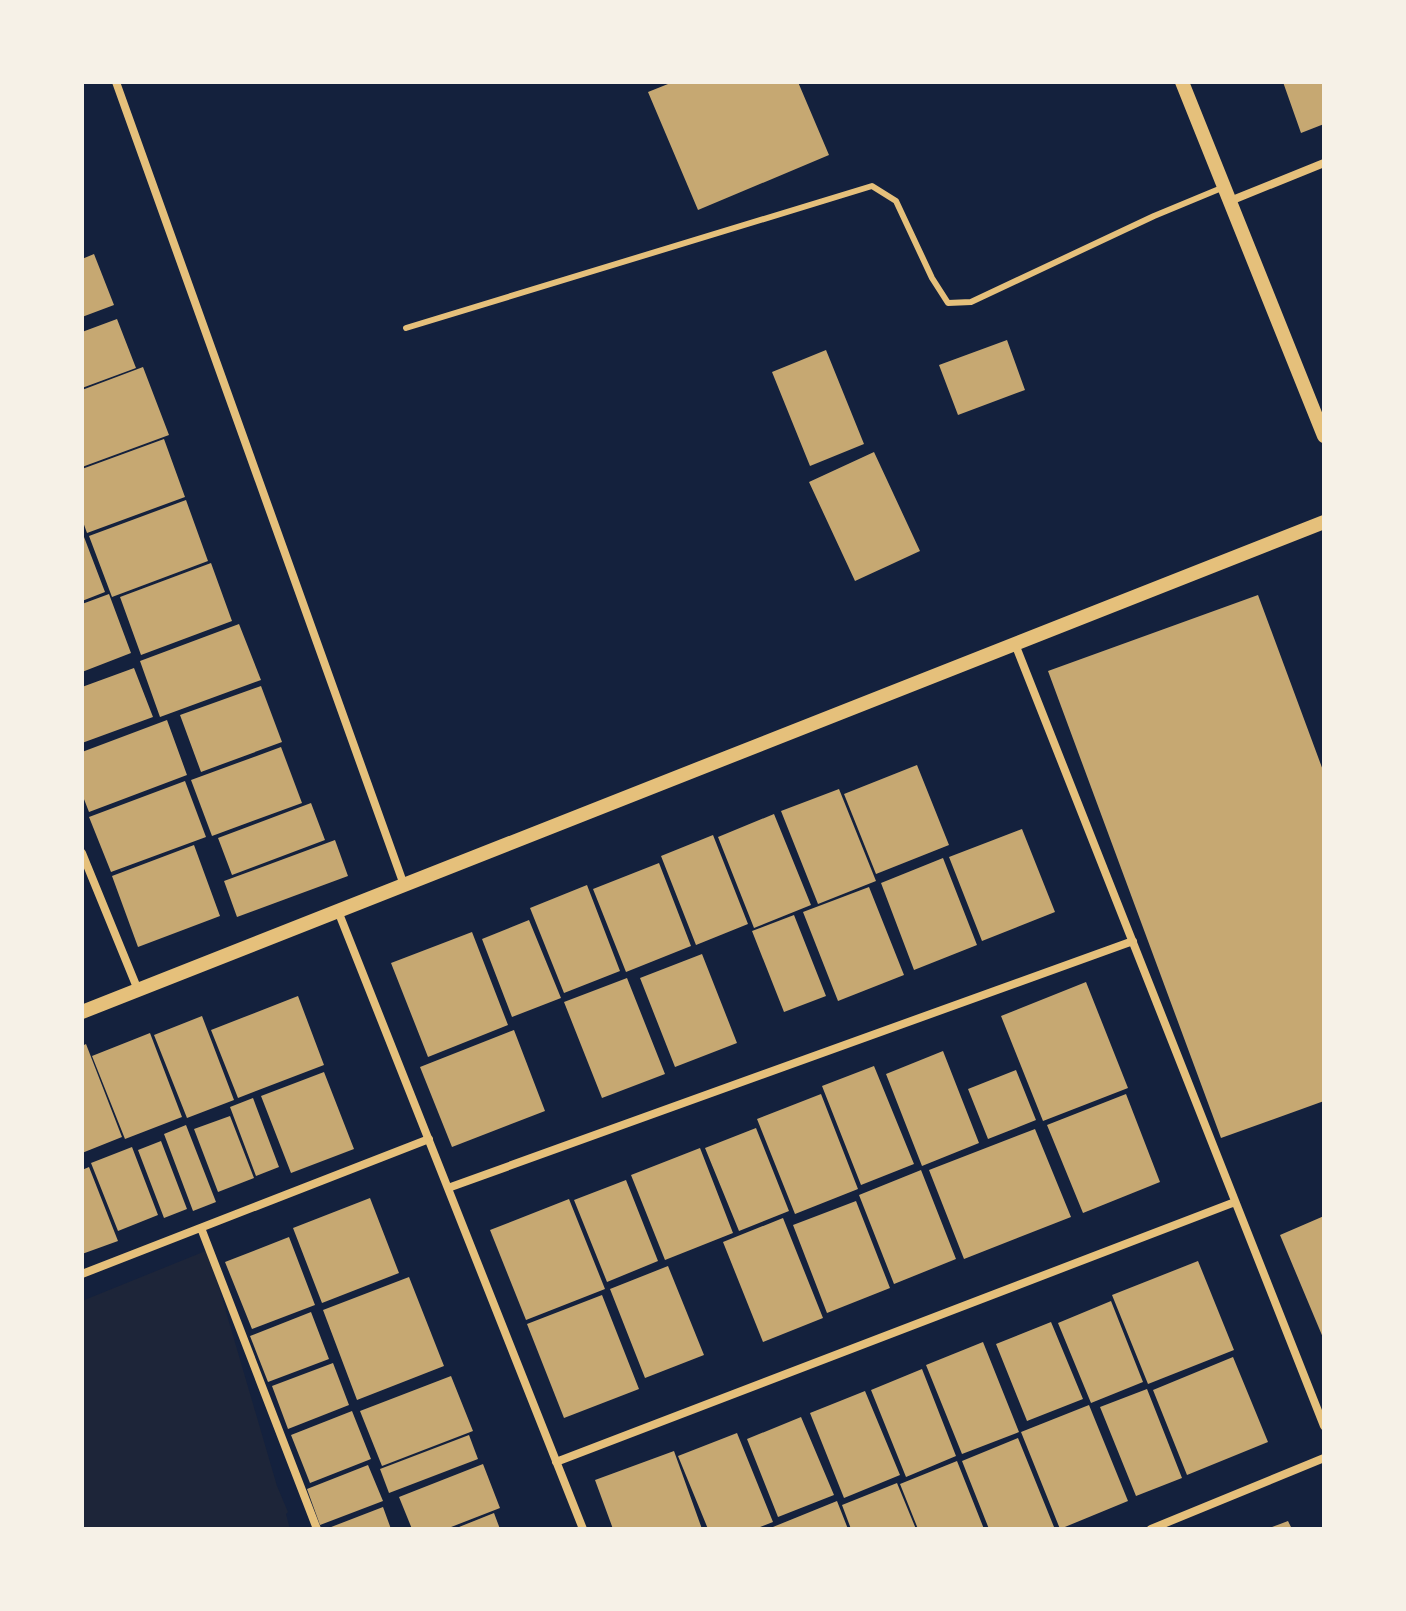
<svg xmlns="http://www.w3.org/2000/svg" width="1406" height="1611" viewBox="0 0 1406 1611" font-family="'Source Sans 3',sans-serif">
<style>
.green{fill:#1d2539}
.building{fill:#c6a872}
.lines{fill:none;stroke-linecap:round;stroke-linejoin:round}
.service{stroke:#e5c07b;stroke-width:6}
.minor{stroke:#e5c07b;stroke-width:8}
.tertiary{stroke:#e5c07b;stroke-width:14}
</style>
<rect width="100%" height="100%" fill="#14213d"/>
<path class="green" d="M208,1250L277,1486L288,1512L286,1514L290,1529H82V1301Z"/>
<path class="building" d="M673,82H798L829,155L698,210L648,92Z
M1283,82H1324V124L1301,133Z
M94,254L114,305L82,317V259Z
M117,319L136,368L82,388V332Z
M1007,340L1025,390L958,415L939,365Z
M826,350L864,444L810,466L772,372Z
M143,367L169,435L82,467V390Z
M164,439L185,497L87,533L82,519V469Z
M874,452L920,551L855,581L809,482Z
M186,500L208,561L112,597L89,536Z
M84,537L105,592L82,601V538Z
M211,563L232,621L141,655L120,597Z
M109,594L131,653L82,672V604Z
M1258,595L1324,773V1101L1221,1138L1048,671Z
M239,624L261,680L160,717L140,661Z
M134,668L153,717L82,743V687Z
M261,686L282,742L201,772L180,715Z
M167,720L187,775L89,812L82,794V752Z
M281,747L302,803L212,836L191,780Z
M917,765L949,845L876,874L844,794Z
M185,781L206,837L111,872L89,817Z
M839,789L876,881L818,904L781,811Z
M311,803L325,840L232,875L218,838Z
M774,814L811,905L754,928L718,837Z
M1022,829L1055,912L982,941L949,857Z
M713,835L748,924L696,945L661,856Z
M335,840L348,876L237,917L224,881Z
M194,845L220,916L138,947L112,876Z
M943,858L977,945L914,970L881,883Z
M659,863L691,946L626,972L593,889Z
M587,885L620,971L564,993L530,908Z
M869,887L904,975L838,1001L803,912Z
M794,915L826,996L784,1012L752,931Z
M529,920L561,998L512,1017L482,939Z
M472,932L508,1025L428,1057L391,963Z
M702,954L737,1043L675,1067L640,978Z
M627,978L665,1074L602,1098L564,1002Z
M1086,982L1128,1088L1043,1121L1001,1016Z
M298,996L324,1065L238,1098L211,1030Z
M202,1016L234,1100L187,1118L154,1035Z
M514,1030L545,1111L452,1147L420,1067Z
M150,1033L182,1117L125,1139L92,1056Z
M86,1044L122,1137L82,1153V1046Z
M943,1051L979,1143L922,1166L886,1074Z
M874,1066L914,1164L861,1185L822,1086Z
M1016,1070L1036,1120L988,1139L968,1089Z
M324,1072L354,1149L291,1173L261,1096Z
M821,1094L858,1189L795,1214L757,1119Z
M1126,1094L1160,1182L1083,1213L1047,1125Z
M253,1098L279,1167L256,1176L230,1107Z
M230,1116L254,1178L218,1192L194,1129Z
M186,1125L216,1202L193,1211L164,1134Z
M756,1128L789,1211L739,1231L705,1148Z
M1035,1129L1071,1217L964,1259L929,1170Z
M161,1141L187,1209L164,1218L138,1150Z
M132,1147L158,1215L118,1231L91,1163Z
M700,1148L733,1233L665,1260L631,1175Z
M89,1167L118,1241L82,1254V1170Z
M921,1170L956,1259L894,1284L859,1195Z
M626,1180L658,1261L607,1282L574,1200Z
M370,1198L399,1273L322,1303L293,1228Z
M569,1199L605,1289L526,1320L490,1230Z
M856,1201L890,1288L827,1313L793,1225Z
M1324,1216V1340L1280,1235Z
M783,1218L823,1318L763,1342L723,1242Z
M289,1237L315,1305L252,1329L225,1262Z
M1198,1261L1234,1350L1148,1384L1112,1295Z
M668,1266L704,1355L645,1378L610,1289Z
M409,1277L444,1366L357,1400L323,1310Z
M602,1295L639,1389L564,1418L527,1324Z
M1111,1301L1143,1382L1091,1403L1058,1323Z
M311,1312L329,1359L268,1382L250,1336Z
M1051,1322L1083,1399L1027,1421L996,1344Z
M983,1342L1019,1432L962,1454L926,1365Z
M1233,1357L1268,1442L1187,1475L1153,1390Z
M333,1363L349,1405L288,1429L272,1386Z
M922,1369L956,1456L906,1477L871,1390Z
M451,1376L473,1431L382,1466L360,1411Z
M1147,1389L1182,1478L1136,1496L1100,1407Z
M865,1391L900,1475L844,1498L810,1413Z
M1089,1405L1128,1501L1060,1529L1021,1432Z
M352,1411L371,1459L310,1483L291,1435Z
M801,1417L834,1495L778,1517L747,1439Z
M737,1433L773,1522L755,1529H708L678,1456Z
M469,1435L478,1459L389,1493L380,1469Z
M1018,1438L1054,1527L1049,1529H989L962,1461Z
M674,1451L702,1529H613L595,1480Z
M957,1461L984,1529H918L900,1484Z
M483,1464L500,1508L446,1529H412L399,1497Z
M368,1465L383,1501L320,1525L307,1489Z
M897,1483L916,1529H851L842,1505Z
M837,1501L848,1529H768Z
M383,1507L391,1529H326Z
M494,1513L500,1529H454Z
M1288,1521L1292,1529H1267Z"/>
<g class="lines">
<path class="service" d="M406,328L872,186L896,201L932,278L948,303L971,302L1154,216L1224,187"/>
<path class="minor" d="M116,82L404,885
M1230,201L1324,163
M1015,644L1324,1426
M82,853L138,990
M338,911L583,1529
M448,1188L1133,941
M201,1228L317,1529
M82,1274L429,1139
M556,1462L1235,1202
M1151,1529L1324,1458"/>
<path class="tertiary" d="M1182,82L1324,436
M82,1012L1324,522"/>
</g>
<rect width="1406" height="1611" fill="none" stroke="#f6f1e7" stroke-width="168"/>
</svg>
